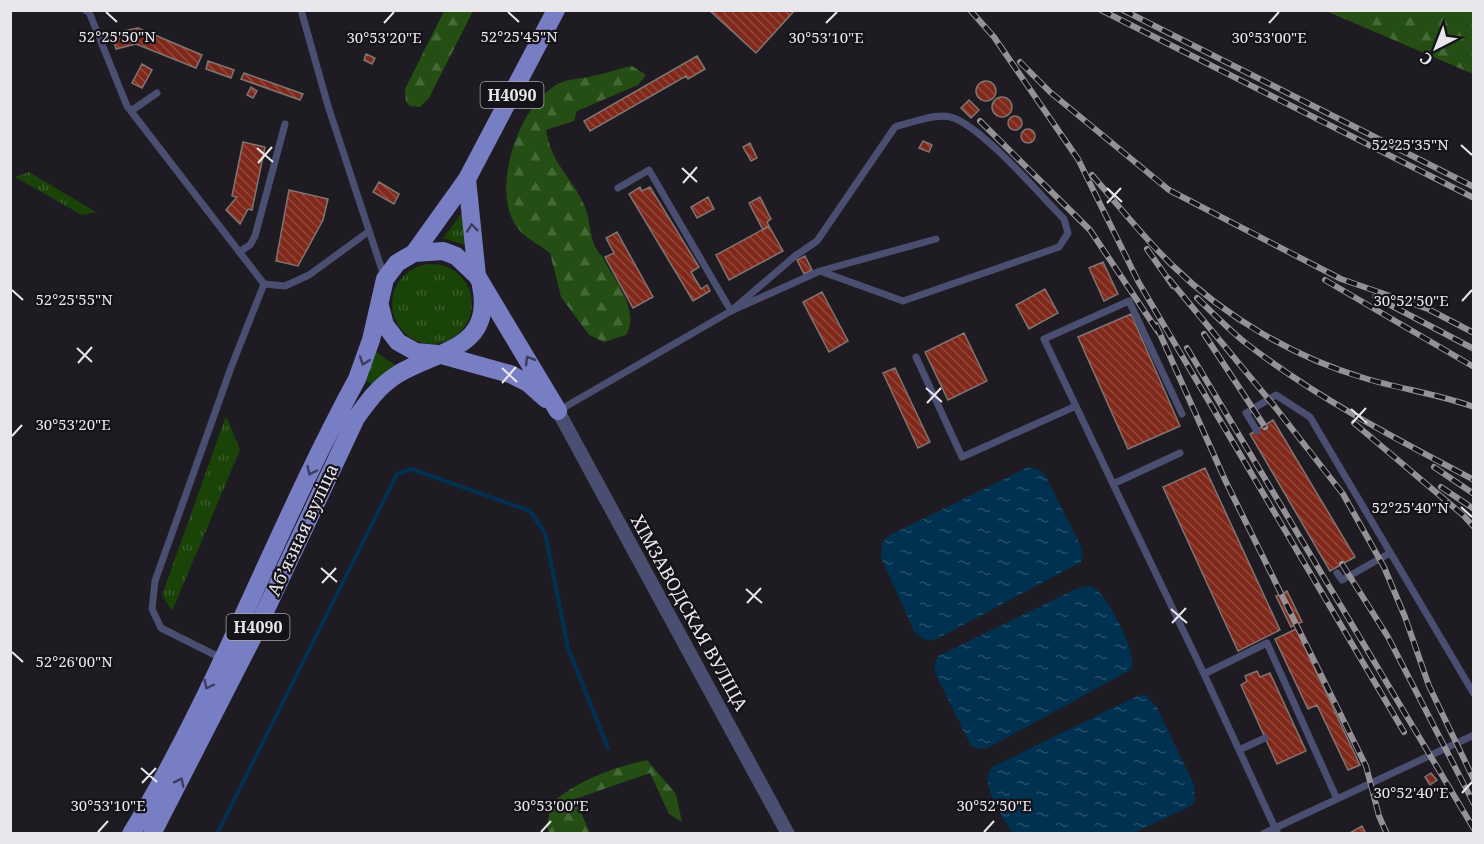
<svg xmlns="http://www.w3.org/2000/svg" width="1484" height="844" viewBox="0 0 1484 844" font-family="'Noto Serif',serif">
<style>
.grass{fill:url(#grass-tufts)}
.forest{fill:url(#forest-firs)}
.water{fill:url(#water-ripples)}
.lines{fill:none;stroke-linecap:round;stroke-linejoin:round}
.stream{stroke:#003150;stroke-width:4}
.building{fill:url(#building-back-hatch);stroke:#807573;stroke-width:1.5}
.service{stroke:#4a4e70;stroke-width:7}
.minor{stroke:#4a4e70;stroke-width:14}
.primary{stroke:#787ec4;stroke-width:18}
.rail-casing{stroke:#949197;stroke-width:6}
.rail{stroke:#151219;stroke-width:4;stroke-dasharray:11;stroke-linecap:butt}
.oneway{stroke:#3d3d5d}
.ticks{fill:none;stroke:#e9e7ec;stroke-width:2}
.labels{text-anchor:middle;stroke-width:4.5;stroke-linejoin:round;paint-order:stroke}
.shield{fill:#151219;stroke:#a9a7ad;stroke-width:1.5}
.shield-label{font-size:16px;font-weight:bold;fill:#e9e7ec}
.street-label{font-size:18px;fill:#e9e7ec;stroke:#151219}
.ticks-label{font-size:15px;text-anchor:middle;fill:#e9e7ec;stroke:#151219;stroke-width:4.5;stroke-linejoin:round;paint-order:stroke}
</style>
<defs>
<pattern id="grass-tufts" width="24" height="20" patternUnits="userSpaceOnUse" patternTransform="scale(1.5)"><rect width="24" height="20" fill="#194307"/><path d="M3 7l-1-3M5 7V3M7 7l1-3M15 17l-1-3M17 17v-4M19 17l1-3" fill="none" stroke="#3a5e2b"/></pattern>
<pattern id="forest-firs" width="22" height="20" patternUnits="userSpaceOnUse" patternTransform="scale(1.5)"><rect width="22" height="20" fill="#244e14"/><path d="M5 1l3.5 6h-7zM16 11l3.5 6h-7z" fill="#446836"/></pattern>
<pattern id="water-ripples" width="26" height="14" patternUnits="userSpaceOnUse" patternTransform="scale(1.5)"><rect width="26" height="14" fill="#003150"/><path d="M2 4q2-2 4 0t4 0M15 11q2-2 4 0t4 0" fill="none" stroke="#254f69"/></pattern>
<pattern id="building-back-hatch" width="6" height="6" patternUnits="userSpaceOnUse" patternTransform="scale(1.5)"><rect width="6" height="6" fill="#80291b"/><path d="M-1 5l2 2M0 0l6 6M5-1l2 2" fill="none" stroke="#92483c"/></pattern>
</defs>
<rect width="100%" height="100%" fill="#1e1b22"/>
<path class="grass" d="M29,172L96,212H97L82,215L15,177Z
M465,209V245L443,238Z
M392 304a40 40 0 1 1 80 0a40 40 0 1 1-80 0Z
M375,351L395,365L372,384L365,380Z
M226,416L240,450L172,611L162,595Z"/>
<path class="forest" d="M444,11H473L429,98L420,107L410,106L406,102L405,89Z
M1326,11H1473V74Z
M632,66L646,75L638,85L577,111L574,121L546,130C552,166 571,175 584,205C592,222 588,243 602,256C613,278 641,311 626,335L604,342L589,335L561,297L550,253C538,243 523,238 515,224C491,186 520,101 560,83C570,78 582,79 592,76C606,74 618,68 632,66Z
M647,760L676,794L682,822L669,814L650,773L575,799L590,833H549L547,827L551,803C580,780 610,768 647,760Z"/>
<path class="water" d="M1028,467L1038,469L1045,475L1081,546L1083,555L1081,562L937,639C927,642 920,639 914,631L881,558L882,543L888,536Z
M1090,586C1106,589 1138,654 1132,669L988,748L979,749L971,746L936,675L934,665L938,656L1078,588Z
M1139,695L1147,696L1157,707L1194,785L1195,800L1191,806L1134,833H1012C1003,816 978,784 992,767Z"/>
<g class="lines">
<path class="stream" d="M217,834L397,474L411,469L530,511L545,533L568,648L608,748"/>
</g>
<path class="building" d="M709,10H795L756,53Z
M138,28L202,55L196,68L136,44L116,49L112,33Z
M366,54L375,58L372,64L364,60Z
M697,56L705,69L688,79L686,76L590,131L584,121Z
M208,61L234,70L231,78L206,69Z
M142,64L152,70L142,88L132,83Z
M244,73L303,94L300,100L241,79Z
M976 91a10 10 0 1 1 20 0a10 10 0 1 1-20 0Z
M251,87L257,91L253,98L247,95Z
M992 107a10 10 0 1 1 20 0a10 10 0 1 1-20 0Z
M969,100L979,110L971,118L961,108Z
M1008 123a7 7 0 1 1 14 0a7 7 0 1 1-14 0Z
M1021 136a7 7 0 1 1 14 0a7 7 0 1 1-14 0Z
M923,141L932,145L929,152L919,148Z
M243,142L265,147L252,210L248,209L240,224L226,210L237,197L232,196Z
M750,143L757,158L751,161L743,147Z
M379,182L399,194L394,204L373,192Z
M640,187L642,191L650,187L699,267L691,272L701,289L707,285L710,291L693,301L629,194Z
M289,190L328,199L323,220L298,266L276,261Z
M708,197L714,209L697,218L691,207Z
M760,197L771,219L767,222L769,226L763,230L749,203Z
M769,226L783,251L729,280L716,255Z
M617,232L653,297L633,308L605,257L614,253L606,238Z
M805,256L812,270L804,274L797,260Z
M1103,262L1118,294L1104,301L1089,268Z
M1045,289L1058,313L1029,329L1016,305Z
M822,292L848,341L829,352L803,302Z
M1131,314L1180,426L1128,449L1078,337Z
M964,333L987,381L948,400L925,352Z
M895,368L930,442L918,448L883,373Z
M1273,420L1355,557L1330,571L1250,434Z
M1205,468L1280,630L1238,651L1163,487Z
M1287,591L1302,622L1291,627L1276,596Z
M1296,629L1360,765L1348,770L1317,705L1308,709L1275,639Z
M1257,671L1260,677L1270,673L1306,751L1277,764L1241,685L1247,681L1245,676Z
M1431,773L1437,780L1430,785L1425,777Z
M1362,826L1366,834H1348Z"/>
<g class="lines">
<path class="service" d="M85,10L89,12L127,106L264,284L232,365L155,581L152,609L161,628L215,655
M301,10L328,106L384,276
M131,111L157,93
M239,252L250,245L255,236L285,124
M820,271L936,239
M264,284L285,286L309,275L368,232
M916,357L962,457L1076,406
M558,411L731,311L820,271L903,301L1059,247L1068,233L1064,219C1041,196 979,123 950,117C937,113 908,123 895,127L817,241L795,256L731,311L649,170L618,188
M1257,431L1246,413L1276,395L1310,417L1474,694
M1180,453L1113,484L1044,339L1129,301L1182,414
M1113,484L1204,674L1267,643L1337,799
M1337,573L1342,580L1390,553
M1204,674L1275,828L1474,735
M1239,750L1265,738
M1263,834L1275,828L1278,834"/>
<path class="minor" d="M558,411L788,834"/>
<path class="primary" d="M467,179L477,276
M414,253L467,179L556,10
M380,306L385,325L398,342L416,352L438,354L510,374L528,383L546,399
M131,834C219,689 276,528 357,379L371,340L385,279L397,263L414,253L443,251L456,256L477,276L558,411
M152,834L254,635L356,418C369,400 379,386 398,374C438,350 494,349 481,286"/>
<g class="rail-casing">
<path id="rail" d="M970,10L994,37L1078,159L1139,283L1404,732
M1101,10L1474,198
M1123,10L1474,187
M1020,62L1050,92L1169,190L1341,279L1428,309L1474,333
M980,121L1090,230L1159,333
M1092,175C1118,205 1144,238 1173,266C1225,317 1294,357 1364,378C1400,389 1438,394 1474,407
M1147,249L1173,286
M1169,279L1275,407L1343,494L1384,567L1405,617L1429,686L1474,780
M1325,280L1474,367
M1375,297L1474,349
M1197,298C1213,313 1229,330 1247,344C1317,398 1396,439 1474,480
M1156,325L1226,482L1366,766L1379,816L1387,834
M1204,334L1265,427
M1187,348L1474,829
M1354,423L1463,515L1474,527
M1434,467L1474,494
M1441,487L1474,509
M1342,564L1388,637L1474,804"/>
</g>
<use href="#rail" class="rail"/>
</g>
<defs><path id="oneway-chevron" d="M-2-3.5L2.5 0L-2 3.5" fill="none" stroke-width="1.6" stroke-linecap="round" stroke-linejoin="round" transform="scale(1.5)"/></defs>
<g class="oneway">
<use href="#oneway-chevron" transform="translate(472 228) rotate(-96)"/>
<use href="#oneway-chevron" transform="translate(529 360) rotate(-120)"/>
<use href="#oneway-chevron" transform="translate(364 361) rotate(110)"/>
<use href="#oneway-chevron" transform="translate(311 471) rotate(115)"/>
<use href="#oneway-chevron" transform="translate(208 685) rotate(117)"/>
<use href="#oneway-chevron" transform="translate(180 782) rotate(-63)"/>
</g>
<path class="ticks" d="M106,12L117,22M508,12L519,22M384,23L394,12M826,23L837,12M1269,23L1279,12M1461,145L1472,155M257,148L273,162M258,163L272,147M682,168L697,182M683,183L697,167M1107,188L1122,202M1107,203L1121,188M12,290L23,300M1462,301L1472,290M77,348L92,362M78,363L92,347M502,368L517,382M502,383L516,367M926,388L942,402M927,403L941,388M1351,409L1367,423M1352,423L1366,408M12,436L22,425M1461,507L1472,517M321,568L337,582M322,583L336,568M746,589L762,603M747,603L761,588M1171,609L1187,623M1172,623L1186,608M12,652L23,662M141,768L157,782M142,783L156,768M1462,793L1472,782M98,832L108,821M541,832L551,821M984,832L994,821"/>
<g class="labels">
<g class="shield">
<rect x="480.5" y="82" width="63" height="26" rx="4.5"/>
<rect x="226.5" y="614" width="63" height="26" rx="4.5"/>
</g>
<g class="shield-label">
<text x="512" y="101">Н4090</text>
<text x="258" y="633">Н4090</text>
</g>
<g class="street-label">
<text transform="translate(303 530) rotate(-65)" y="6">Абʼязная вуліца</text>
<text transform="translate(689 613) rotate(61)" y="6">ХІМЗАВОДСКАЯ ВУЛІЦА</text>
</g>
</g>
<g class="ticks-label">
<text x="117" y="42">52°25'50"N</text>
<text x="519" y="42">52°25'45"N</text>
<text x="384" y="43">30°53'20"E</text>
<text x="826" y="43">30°53'10"E</text>
<text x="1269" y="43">30°53'00"E</text>
<text x="1410" y="150">52°25'35"N</text>
<text x="74" y="305">52°25'55"N</text>
<text x="1411" y="306">30°52'50"E</text>
<text x="73" y="430">30°53'20"E</text>
<text x="1410" y="513">52°25'40"N</text>
<text x="74" y="667">52°26'00"N</text>
<text x="1411" y="798">30°52'40"E</text>
<text x="108" y="811">30°53'10"E</text>
<text x="551" y="811">30°53'00"E</text>
<text x="994" y="811">30°52'50"E</text>
</g>
<rect width="1484" height="844" fill="none" stroke="#e9e7ec" stroke-width="24"/>
<g transform="translate(1436 48) rotate(222)" stroke="#151219" stroke-width="4.5" paint-order="stroke">
<path d="M0-4.5L10 22L0 15L-10 22Z" fill="#e9e7ec"/>
<text y="-9" font-size="16" font-weight="bold" text-anchor="middle" fill="#e9e7ec">С</text>
</g>
</svg>
